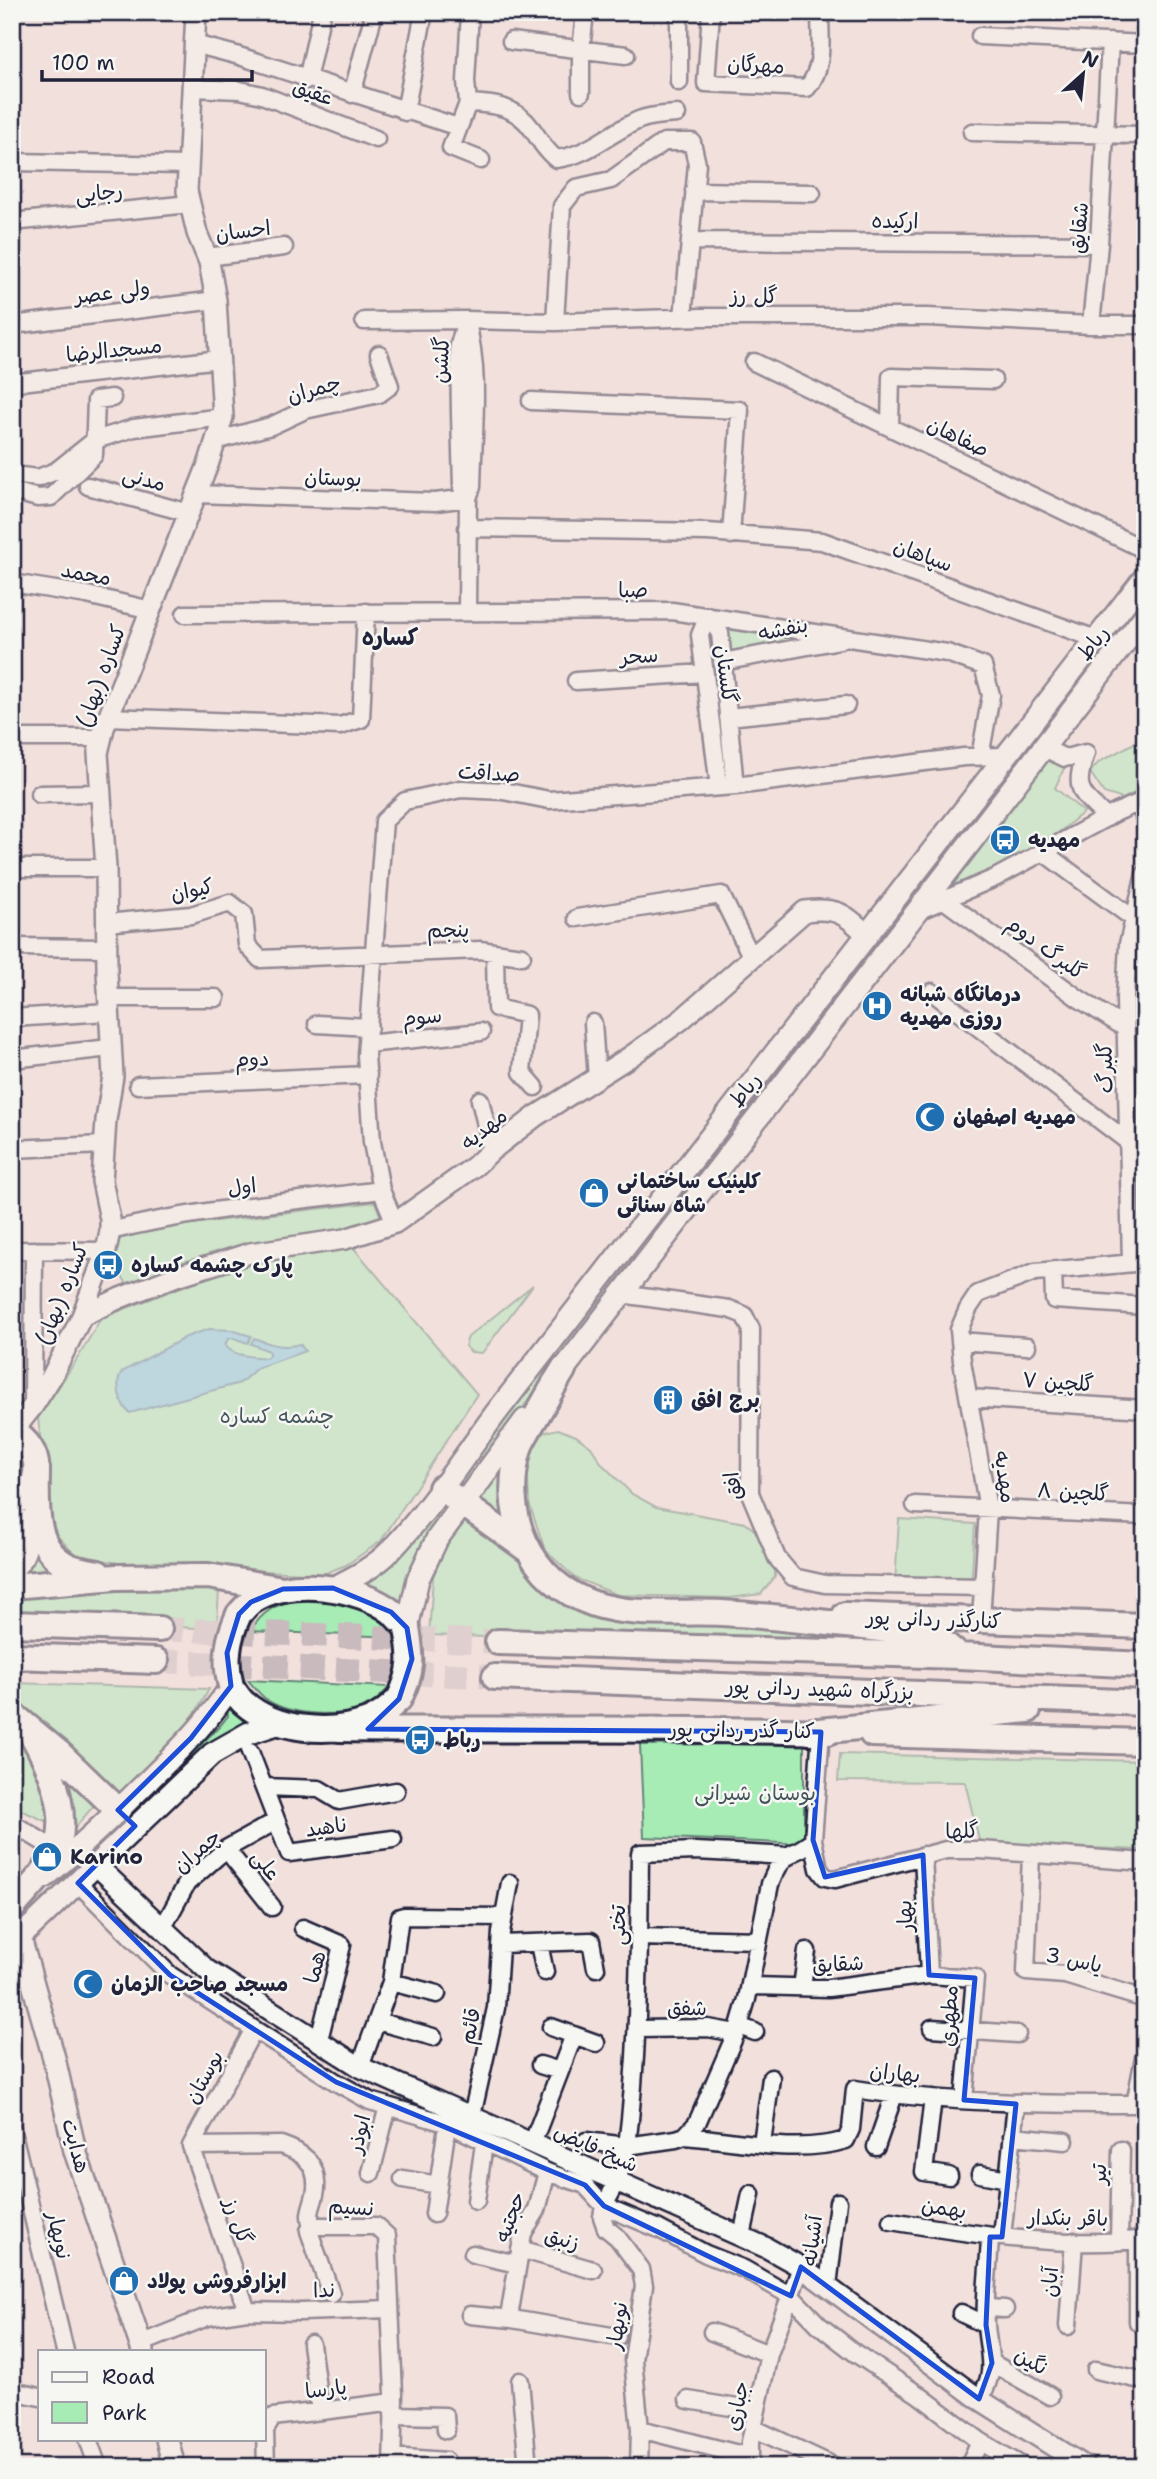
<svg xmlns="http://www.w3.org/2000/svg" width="1157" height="2479" viewBox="0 0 1157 2479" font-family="'Shantell Sans','Playpen Sans Arabic',sans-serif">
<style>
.green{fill:#a7ebb5;stroke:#648678;stroke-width:2}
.water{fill:#7ec9df;stroke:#59869d;stroke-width:2}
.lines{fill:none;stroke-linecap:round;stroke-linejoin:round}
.trunk-tunnel{stroke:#c8babd;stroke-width:24;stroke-dasharray:24 12;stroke-linecap:butt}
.minor-casing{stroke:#22223b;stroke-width:21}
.tertiary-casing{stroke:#22223b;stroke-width:24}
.secondary-casing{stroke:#22223b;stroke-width:26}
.primary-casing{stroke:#22223b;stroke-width:30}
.trunk-casing{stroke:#22223b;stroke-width:30}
.minor{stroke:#f6f6f2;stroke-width:16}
.tertiary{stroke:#f6f6f2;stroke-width:19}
.secondary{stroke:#f6f6f2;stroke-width:21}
.primary{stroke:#f6f6f2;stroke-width:24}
.trunk{stroke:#f6f6f2;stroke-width:24}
.primary-bridge-casing{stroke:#22223b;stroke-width:30;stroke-linecap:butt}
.primary-bridge{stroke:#f6f6f2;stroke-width:24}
.marked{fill:none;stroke:#1d4ed8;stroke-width:5;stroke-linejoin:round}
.labels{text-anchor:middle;stroke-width:5;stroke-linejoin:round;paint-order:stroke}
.street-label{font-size:21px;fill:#22223b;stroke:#f6f6f2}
.poi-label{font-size:21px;font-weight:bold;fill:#22223b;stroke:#f6f6f2;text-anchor:start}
.park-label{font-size:21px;fill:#43545a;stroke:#f6f6f2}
.neighbourhood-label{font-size:23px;font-weight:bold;fill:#22223b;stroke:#f6f6f2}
</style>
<rect width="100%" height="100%" fill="#f2e0dd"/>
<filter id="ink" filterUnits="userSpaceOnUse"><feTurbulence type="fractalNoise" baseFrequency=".0143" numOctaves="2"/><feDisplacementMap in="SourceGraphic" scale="14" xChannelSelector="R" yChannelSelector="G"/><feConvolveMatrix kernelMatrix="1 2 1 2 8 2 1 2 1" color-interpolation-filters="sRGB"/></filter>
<g filter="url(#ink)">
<path class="green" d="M725,627L828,641L728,655Z
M1145,737V787L1123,799L1104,793L1090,772L1099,762Z
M1047,758L1066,764L1055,788L1084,812L1047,842L994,871L947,890Z
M688,1180L694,1183L463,1486L454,1482Z
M375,1202L381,1218C343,1237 296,1235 255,1243C211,1252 169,1269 127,1284C114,1264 112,1259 121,1236L164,1227Z
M353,1247L477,1394L381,1541L346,1565L323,1574L125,1564L76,1556L51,1529L38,1418L79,1356L101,1318L246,1262Z
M533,1285L482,1353L471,1352L465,1346L468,1337Z
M558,1429L576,1436L591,1447L602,1464L632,1494L656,1507L745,1523L764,1537L775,1555V1577L761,1594L730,1598L618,1595L575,1578L545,1550L529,1503L527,1458L536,1434Z
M12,1440L22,1448L27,1475L12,1492Z
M511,1462L520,1536L477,1501Z
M23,1501L59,1569L34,1575L12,1572Z
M440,1501L447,1506L422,1542L413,1563L404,1616L358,1588L379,1574Z
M467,1519L531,1569L619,1621L804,1631L862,1637L860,1649L429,1635L433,1577L446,1545Z
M899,1519L975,1524L971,1589L895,1584Z
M219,1588L217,1629L12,1619V1595L85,1589Z
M299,1599C331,1600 382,1601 396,1637L250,1631C264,1610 274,1605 299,1599Z
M248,1680L390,1687C384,1692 379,1698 374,1702C349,1720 292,1716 267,1700C260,1695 253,1686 248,1680Z
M12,1683L209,1689C188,1732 151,1764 118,1797L12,1703Z
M227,1706L237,1714L251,1721C212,1735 177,1779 147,1807L143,1800L219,1727L228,1716Z
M12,1738C44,1767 49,1783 54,1825L12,1806Z
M804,1743V1844L644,1837L640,1745Z
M840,1754L1145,1761V1850L980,1844L965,1782L838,1781Z
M69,1780L95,1804L69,1835L74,1804Z"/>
<path class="water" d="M209,1329L231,1330L251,1336L248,1343L233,1338L228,1339L225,1345C233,1357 252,1356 266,1358L269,1355V1351L251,1344L254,1338C270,1344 283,1349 300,1344L305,1351L257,1368L240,1383L130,1413C120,1406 114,1383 122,1372L186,1337Z"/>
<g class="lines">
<path class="trunk-tunnel" d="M159,1629L498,1642
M156,1661L495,1677"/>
<g class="minor-casing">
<path id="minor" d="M470,12L466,81L468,103L451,148L481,160
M711,12L706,83L807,88C825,67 820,39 820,12
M980,36L1145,44
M511,41L626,55
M194,44L236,55L458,127
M307,80L322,12
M679,82V12
M191,88L240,90L262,95L376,139
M581,93V50L585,12
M352,94L373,17
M468,103C494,104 516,106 532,129C541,141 543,148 556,159C588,156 610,132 639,120C651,115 665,115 677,114
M405,112L424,12
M972,132L1145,135
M12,162L187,165
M694,191L812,193
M12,222L190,204
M690,241L1099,244
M207,257L284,247
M466,320C481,372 473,433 472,487L468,498L462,487L460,414L459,345Z
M364,321L466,320L555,322L702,317H928L1091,325H1145
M555,322L562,206L576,188L611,180L664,142H692L697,164L683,318
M12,325L216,300
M1091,325L1099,244L1110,42
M754,362L1145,550
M12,383L220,359
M531,401L740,410L731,535
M890,427L891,377L993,380
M215,441L271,426L305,410L379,394L390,386L379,354
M12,475L38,478L56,471L95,440L134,428L223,417
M88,486L189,513
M12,491L38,498L51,497L94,455L96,400L112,398
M196,494L435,502L468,498L467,611
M467,528L708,532L822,541L1096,639
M12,583L87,595L151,610
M185,614L672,611L947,653L983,666L991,695L980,757
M708,616L720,633L735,786
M708,616L700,635L719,787
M722,662L840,640
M576,681L705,673
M108,717L340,726L361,719L366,612
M728,717L846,705
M12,738H102
M1044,748L1065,758L1086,753C1073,790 1080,792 1107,818
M39,794L100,793
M1140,802L1145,820
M1043,852L1134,919
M12,868H106
M944,900L1078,998L1125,1028
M920,910L995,878L1117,812L1145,800
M577,918L721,895L752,958
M106,923L191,915L230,903L244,914L247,945L260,959L480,950L522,956
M12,947L106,948
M495,952L496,1008L527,1015L522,1072L535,1087
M932,992L1127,1141
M108,998H216
M12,1018L108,1012
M593,1023L597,1078
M317,1024L369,1027
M367,1044L481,1032
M12,1059L110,1048
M138,1085L368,1075
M480,1100L492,1150
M12,1149L104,1145
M395,1223L381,1190L372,1142L366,1055L384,821L405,801L461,789L503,791L549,800L735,786L964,757L1004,756
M110,1231C198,1209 290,1202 381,1190
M12,1250L106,1251
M1131,1263L1125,998L1128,944L1145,874
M1053,1270L1054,1300L1145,1306
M621,1294L729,1309L744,1315L751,1329L750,1493L777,1558L793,1577L825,1584L983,1587
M960,1341L1027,1346
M969,1398L1145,1409
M33,1406L34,1250
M915,1505L1145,1516
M981,1620L988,1509L962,1361L959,1330L968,1309L978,1294L1035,1272L1145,1262
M250,1752L289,1853L393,1839
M264,1787L319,1789L339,1801L396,1791
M12,1823L56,1850
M813,1840L819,1869L825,1877L835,1879L946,1850H980L1145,1862
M226,1849L272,1907
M923,1855L929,1975
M1031,1855L1026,1972L1065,1975L1145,1999
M78,1883L170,1975L336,2082L370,2101L449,2124L547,2172L585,2185L604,2206L659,2229L706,2254L744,2269L791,2296L819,2325L855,2353L919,2395L980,2441L1024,2467
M303,1928L342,1945L319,2040
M162,1929L187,1883L226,1849L276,1821
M639,1937L759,1940
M500,1944L591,1941L596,1968
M539,1944L545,1972
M391,1982L437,1994
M750,1986L828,1988L929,1975L975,1978L964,2100
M802,1987L807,1951
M377,2021L433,2037
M739,2026L755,2032
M551,2027L596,2043
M932,2028L1017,2034
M638,2029L708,2028L736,2033
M540,2065L560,2071
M360,2067L391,1982L400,1917L404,1916L503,1917
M933,2098L924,2172L949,2176
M1135,2104L1144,2058
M472,2116L496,2008L501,1932L510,1883
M12,2129L65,2351
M685,2136C735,2140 798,2155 846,2140L851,2129L855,2089C951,2104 1048,2104 1145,2104
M1012,2136L1065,2141
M586,2141L627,2146C639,2049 639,1951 640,1853L696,1851L789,1856
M762,2143L771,2078
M532,2144L574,2035
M191,2146L281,2145C302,2152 318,2163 316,2188C315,2203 306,2212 312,2226H376L387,2236L394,2394L392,2467
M191,2146L247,2311
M191,2146L254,2029
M876,2147L894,2095
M371,2173L388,2106
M980,2174L1008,2179
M403,2179L438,2185
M476,2201L484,2143
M434,2214L446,2133L451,2116
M891,2221C971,2234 1064,2249 1145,2239
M312,2226L309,2231L331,2294
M742,2236L751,2194
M1002,2237L1016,2104
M1119,2240L1121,2150
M520,2249L593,2270
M473,2254L517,2264
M828,2286L838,2202
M987,2308L1005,2309
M961,2313L986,2325
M470,2315L512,2319L617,2337
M512,2319L510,2311L523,2233L537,2210L547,2172
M1138,2322V2240
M1068,2326L1074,2241
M712,2332L769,2354
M140,2344L207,2317L247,2311L301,2312L389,2309
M311,2344L320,2410
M992,2363L1050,2396
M1096,2370L1145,2381
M520,2381L528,2467
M12,2391L40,2397
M979,2399C998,2372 988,2354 986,2325C984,2296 989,2266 990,2237
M688,2400L756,2411
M393,2415L445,2416L446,2430
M753,2428L836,2467
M640,2429L750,2457
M88,2439L98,2467
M392,2457L446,2461L447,2467
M266,2467L265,2430L273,2417L394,2402
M639,2467L640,2429L633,2360L644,2286L641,2269L617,2237L606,2228L602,2217L604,2206L617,2182L627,2146L676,2139L685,2136L697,2123L739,2026L747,1999L770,1884C774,1874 779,1862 789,1855C798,1850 805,1848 813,1840L821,1732
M750,2467V2442L769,2354L801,2267
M968,2467L980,2441"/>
</g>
<g class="tertiary-casing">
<path id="tertiary" d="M82,1316L120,1298L174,1277L250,1253L345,1239L395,1223L475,1166L492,1150L536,1116L631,1056L681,1020L805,911C835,907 845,913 866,934
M13,1431L33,1406L51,1378L82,1316L106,1251L110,1231V1219L102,1181L106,1120L113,1076L107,972L106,868L98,753L104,728L209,462L223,417L216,300L209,262L197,233L187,191L196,12
M96,1865L207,1970L360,2067L767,2248L801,2267L979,2399L1086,2467"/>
</g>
<g class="secondary-casing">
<path id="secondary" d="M553,1383L1145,616
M333,1588C353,1578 375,1567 391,1550C430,1509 462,1459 496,1413L1145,577
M407,1628L418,1579L437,1539L525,1420
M45,1877C81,1846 115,1814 149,1780C179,1750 208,1722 231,1686
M20,1938L54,2058L75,2151L143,2351
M12,1945L212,1754L249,1733L280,1723
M167,2439L174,2467"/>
</g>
<g class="primary-casing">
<path id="primary" d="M12,1431C44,1450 45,1486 12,1504
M239,1614C243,1610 247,1605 251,1602C285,1576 360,1586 392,1612C397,1617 402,1623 407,1628
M845,1615L1145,1626
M231,1686C235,1692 239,1699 244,1703C276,1731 330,1735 368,1721C381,1716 390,1708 399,1699
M339,1729C502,1731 665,1727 828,1732
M872,1734L1145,1742"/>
</g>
<g class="trunk-casing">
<path id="trunk" d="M563,1370C552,1388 542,1407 531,1425C527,1433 521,1441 519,1449C500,1514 529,1582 594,1604C634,1617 680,1611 722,1613C792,1617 863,1628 934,1635L959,1656
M37,1469C37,1504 31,1550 71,1567C79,1570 89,1571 98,1573
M441,1488L528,1550
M12,1515L26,1532C26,1546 23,1557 12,1567
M12,1586L116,1577L208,1576L283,1589
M12,1624L159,1629
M498,1642L959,1656L1145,1665
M12,1656L156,1661
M495,1677L1145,1703
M12,1714L59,1753L118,1810
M809,1732L1028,1710
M13,1907C25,1892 41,1878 51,1861C76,1821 50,1765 29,1729"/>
</g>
<use href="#minor" class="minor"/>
<use href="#tertiary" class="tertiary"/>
<use href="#secondary" class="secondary"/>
<use href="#primary" class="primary"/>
<use href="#trunk" class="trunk"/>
<g class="primary-bridge-casing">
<path id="primary-bridge" d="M231,1686C224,1660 228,1638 239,1614
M399,1699C413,1671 412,1658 407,1628"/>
</g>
<use href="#primary-bridge" class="primary-bridge"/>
</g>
</g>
<path d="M0 0H1157V2479H0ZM333,1588L391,1612L407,1628L412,1659L399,1699L368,1729L821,1732L813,1840L825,1877L923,1855L929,1975L975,1978L964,2100L1016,2104L1002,2237H990L986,2325L992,2363L979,2399L801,2267L791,2296L604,2206L585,2185L336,2082L170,1975L78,1883L135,1826L118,1810L191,1738L231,1686L227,1653L239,1614L251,1602L283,1589Z" fill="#f2e0dd" fill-opacity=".55" fill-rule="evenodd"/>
<path class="marked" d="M333,1588L391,1612L407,1628L412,1659L399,1699L368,1729L821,1732L813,1840L825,1877L923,1855L929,1975L975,1978L964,2100L1016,2104L1002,2237H990L986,2325L992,2363L979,2399L801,2267L791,2296L604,2206L585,2185L336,2082L170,1975L78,1883L135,1826L118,1810L191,1738L231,1686L227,1653L239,1614L251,1602L283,1589Z"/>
<defs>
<g id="bus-disc" transform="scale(1.575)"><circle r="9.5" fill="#1f6fb2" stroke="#f6f6f2"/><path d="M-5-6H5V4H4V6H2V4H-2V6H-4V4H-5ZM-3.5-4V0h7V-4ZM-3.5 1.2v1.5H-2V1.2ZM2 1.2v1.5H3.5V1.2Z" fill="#fff"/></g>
<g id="hospital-disc" transform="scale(1.575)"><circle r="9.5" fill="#1f6fb2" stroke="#f6f6f2"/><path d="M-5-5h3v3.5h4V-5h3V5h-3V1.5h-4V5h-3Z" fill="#fff"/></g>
<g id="mosque-disc" transform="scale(1.575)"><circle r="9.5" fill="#1f6fb2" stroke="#f6f6f2"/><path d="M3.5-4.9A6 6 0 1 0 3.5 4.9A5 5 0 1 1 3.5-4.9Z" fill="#fff"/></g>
<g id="shop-disc" transform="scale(1.575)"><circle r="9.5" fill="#1f6fb2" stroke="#f6f6f2"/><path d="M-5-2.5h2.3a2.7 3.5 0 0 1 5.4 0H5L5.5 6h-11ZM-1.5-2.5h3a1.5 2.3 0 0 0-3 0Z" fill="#fff"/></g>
<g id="building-disc" transform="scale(1.575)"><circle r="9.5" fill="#1f6fb2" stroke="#f6f6f2"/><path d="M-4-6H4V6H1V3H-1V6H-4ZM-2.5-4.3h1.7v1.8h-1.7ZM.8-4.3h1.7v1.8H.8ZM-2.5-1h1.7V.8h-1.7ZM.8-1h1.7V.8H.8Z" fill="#fff"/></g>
</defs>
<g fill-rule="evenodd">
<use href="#bus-disc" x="1005" y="840"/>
<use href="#hospital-disc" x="877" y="1006"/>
<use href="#mosque-disc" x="930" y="1117"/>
<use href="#shop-disc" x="594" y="1193"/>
<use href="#bus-disc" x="108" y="1265"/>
<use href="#building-disc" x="668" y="1400"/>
<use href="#bus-disc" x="420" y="1740"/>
<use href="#shop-disc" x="47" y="1857"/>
<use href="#mosque-disc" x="88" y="1984"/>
<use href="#shop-disc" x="124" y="2281"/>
</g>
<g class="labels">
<g class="street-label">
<text transform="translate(756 65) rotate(3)" y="7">مهرگان</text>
<text transform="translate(313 92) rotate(20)" y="7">عقیق</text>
<text transform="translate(99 193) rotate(-6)" y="7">رجایی</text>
<text transform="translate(895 221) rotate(1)" y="7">ارکیده</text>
<text transform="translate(1079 228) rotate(-85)" y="7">شقایق</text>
<text transform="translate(243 231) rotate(-7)" y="7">احسان</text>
<text transform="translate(112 292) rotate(-7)" y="7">ولی عصر</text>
<text x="754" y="303">گل رز</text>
<text transform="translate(114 350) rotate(-6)" y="7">مسجدالرضا</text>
<text transform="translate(441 360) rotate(-87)" y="7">گلشن</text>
<text transform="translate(314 389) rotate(-16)" y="7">چمران</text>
<text transform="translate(958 437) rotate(26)" y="7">صفاهان</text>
<text transform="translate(333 478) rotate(2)" y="7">بوستان</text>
<text transform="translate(144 479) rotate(15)" y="7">مدنی</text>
<text transform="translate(923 555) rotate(20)" y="7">سپاهان</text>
<text transform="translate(86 574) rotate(11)" y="7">محمد</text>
<text transform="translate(633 590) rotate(-1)" y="7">صبا</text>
<text transform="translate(783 629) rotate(-11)" y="7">بنفشه</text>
<text transform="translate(1093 643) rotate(-52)" y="7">رباط</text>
<text transform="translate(639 656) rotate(-4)" y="7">سحر</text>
<text transform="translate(726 674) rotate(83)" y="7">گلستان</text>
<text transform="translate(101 676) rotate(-70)" y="7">کساره (بهار)</text>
<text transform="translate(489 773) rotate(3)" y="7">صداقت</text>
<text transform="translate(192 890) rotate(-12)" y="7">کیوان</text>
<text transform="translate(448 930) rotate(-1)" y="7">پنجم</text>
<text transform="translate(1046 948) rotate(36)" y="7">گلبرگ دوم</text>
<text transform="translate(422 1017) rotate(-6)" y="7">سوم</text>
<text transform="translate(252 1059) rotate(-2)" y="7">دوم</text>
<text transform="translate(1105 1068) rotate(-91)" y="7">گلبرگ</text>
<text transform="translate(745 1090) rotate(-52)" y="7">رباط</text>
<text transform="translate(484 1129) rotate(-39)" y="7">مهدیه</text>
<text transform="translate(242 1187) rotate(-7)" y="7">اول</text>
<text transform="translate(62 1294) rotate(-68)" y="7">کساره (بهار)</text>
<text transform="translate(1058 1382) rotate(4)" y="7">گلچین ۷</text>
<text transform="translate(1005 1477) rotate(82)" y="7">مهدیه</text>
<text transform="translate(733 1486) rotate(-97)" y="7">افق</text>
<text transform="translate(1073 1492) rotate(3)" y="7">گلچین ۸</text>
<text transform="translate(934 1619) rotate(2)" y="7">کنارگذر ردانی پور</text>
<text transform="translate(820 1689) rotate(2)" y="7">بزرگراه شهید ردانی پور</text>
<text transform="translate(742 1730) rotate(1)" y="7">کنار گذر ردانی پور</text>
<text transform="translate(326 1827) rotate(-8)" y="7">ناهید</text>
<text transform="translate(962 1831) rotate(-2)" y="7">گلها</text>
<text transform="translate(197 1851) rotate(-41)" y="7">چمران</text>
<text transform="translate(266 1865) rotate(52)" y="7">علی</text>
<text transform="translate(905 1916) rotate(-93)" y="7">بهار</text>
<text transform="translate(618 1925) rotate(-90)" y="7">تختی</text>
<text transform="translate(1074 1960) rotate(12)" y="7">یاس 3</text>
<text transform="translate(838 1964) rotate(-3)" y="7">شقایق</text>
<text transform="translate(315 1967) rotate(-76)" y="7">هما</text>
<text transform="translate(687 2008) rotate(1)" y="7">شفق</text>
<text transform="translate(949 2016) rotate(-87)" y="7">مطهری</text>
<text transform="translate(470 2026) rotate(-78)" y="7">قائم</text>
<text transform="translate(895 2073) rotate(6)" y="7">بهاران</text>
<text transform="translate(204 2077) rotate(-61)" y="7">بوستان</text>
<text transform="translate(359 2134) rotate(-76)" y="7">ابوذر</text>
<text transform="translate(76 2146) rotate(75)" y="7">هدایت</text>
<text transform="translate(596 2148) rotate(24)" y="7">شیخ فایض</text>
<text transform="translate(1099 2174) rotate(-89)" y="7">تیر</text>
<text transform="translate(351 2207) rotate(4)" y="7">نسیم</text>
<text transform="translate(944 2208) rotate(9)" y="7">بهمن</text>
<text transform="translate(510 2217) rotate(-70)" y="7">حجتیه</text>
<text transform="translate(1068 2218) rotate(1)" y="7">باقر بنکدار</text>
<text transform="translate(238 2221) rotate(71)" y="7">گل رز</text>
<text transform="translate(59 2235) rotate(77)" y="7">نوبهار</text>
<text transform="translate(562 2239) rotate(16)" y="7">زنبق</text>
<text transform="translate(812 2241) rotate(-83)" y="7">آشیانه</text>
<text transform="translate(1050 2282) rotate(-86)" y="7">آبان</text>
<text transform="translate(324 2290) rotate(-3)" y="7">ندا</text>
<text transform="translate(617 2326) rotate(-82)" y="7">نوبهار</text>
<text transform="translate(1031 2361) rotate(30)" y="7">نگین</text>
<text transform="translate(326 2389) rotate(-7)" y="7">پارسا</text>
<text transform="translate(737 2406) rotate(-79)" y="7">جباری</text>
</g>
<g class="poi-label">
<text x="1028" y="847">مهدیه</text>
<text x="900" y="1001">درمانگاه شبانه<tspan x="900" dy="24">روزی مهدیه</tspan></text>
<text x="953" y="1124">مهدیه اصفهان</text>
<text x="617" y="1188">کلینیک ساختمانی<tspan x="617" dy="24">شاه سنائی</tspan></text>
<text x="131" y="1272">پارک چشمه کساره</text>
<text x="691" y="1407">برج افق</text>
<text x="443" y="1747">رباط</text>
<text x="70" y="1864">Karino</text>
<text x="111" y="1991">مسجد صاحب الزمان</text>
<text x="147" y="2288">ابزارفروشی پولاد</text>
</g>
<g class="park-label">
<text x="277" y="1423">چشمه کساره</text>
<text x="755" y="1800">بوستان شیرانی</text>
</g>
<g class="neighbourhood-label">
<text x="390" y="645">کساره</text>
</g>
</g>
<rect width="1157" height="2479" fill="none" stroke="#f6f6f2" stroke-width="42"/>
<rect x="21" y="21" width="1115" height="2437" fill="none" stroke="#22223b" stroke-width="2.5" filter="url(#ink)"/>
<rect x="38" y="2350" width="228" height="91" fill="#f6f6f2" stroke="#a1a1a9" stroke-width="2"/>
<rect x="52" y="2372" width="35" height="10" fill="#f6f6f2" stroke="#a1a1a9" stroke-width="2"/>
<text x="102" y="2384" font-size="21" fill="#22223b">Road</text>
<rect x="52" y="2402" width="35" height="21" fill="#a7ebb5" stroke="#a1a1a9" stroke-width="2"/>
<text x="102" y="2420" font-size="21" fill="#22223b">Park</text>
<g transform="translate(1083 74) rotate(27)" stroke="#f6f6f2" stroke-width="5" paint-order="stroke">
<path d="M0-5L12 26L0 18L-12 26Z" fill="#22223b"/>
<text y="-10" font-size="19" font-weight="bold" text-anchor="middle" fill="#22223b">N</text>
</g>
<path d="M42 70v10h210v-10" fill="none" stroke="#22223b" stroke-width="3.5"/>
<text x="52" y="70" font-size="21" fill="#22223b" stroke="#f6f6f2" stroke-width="5" paint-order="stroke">100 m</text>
</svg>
